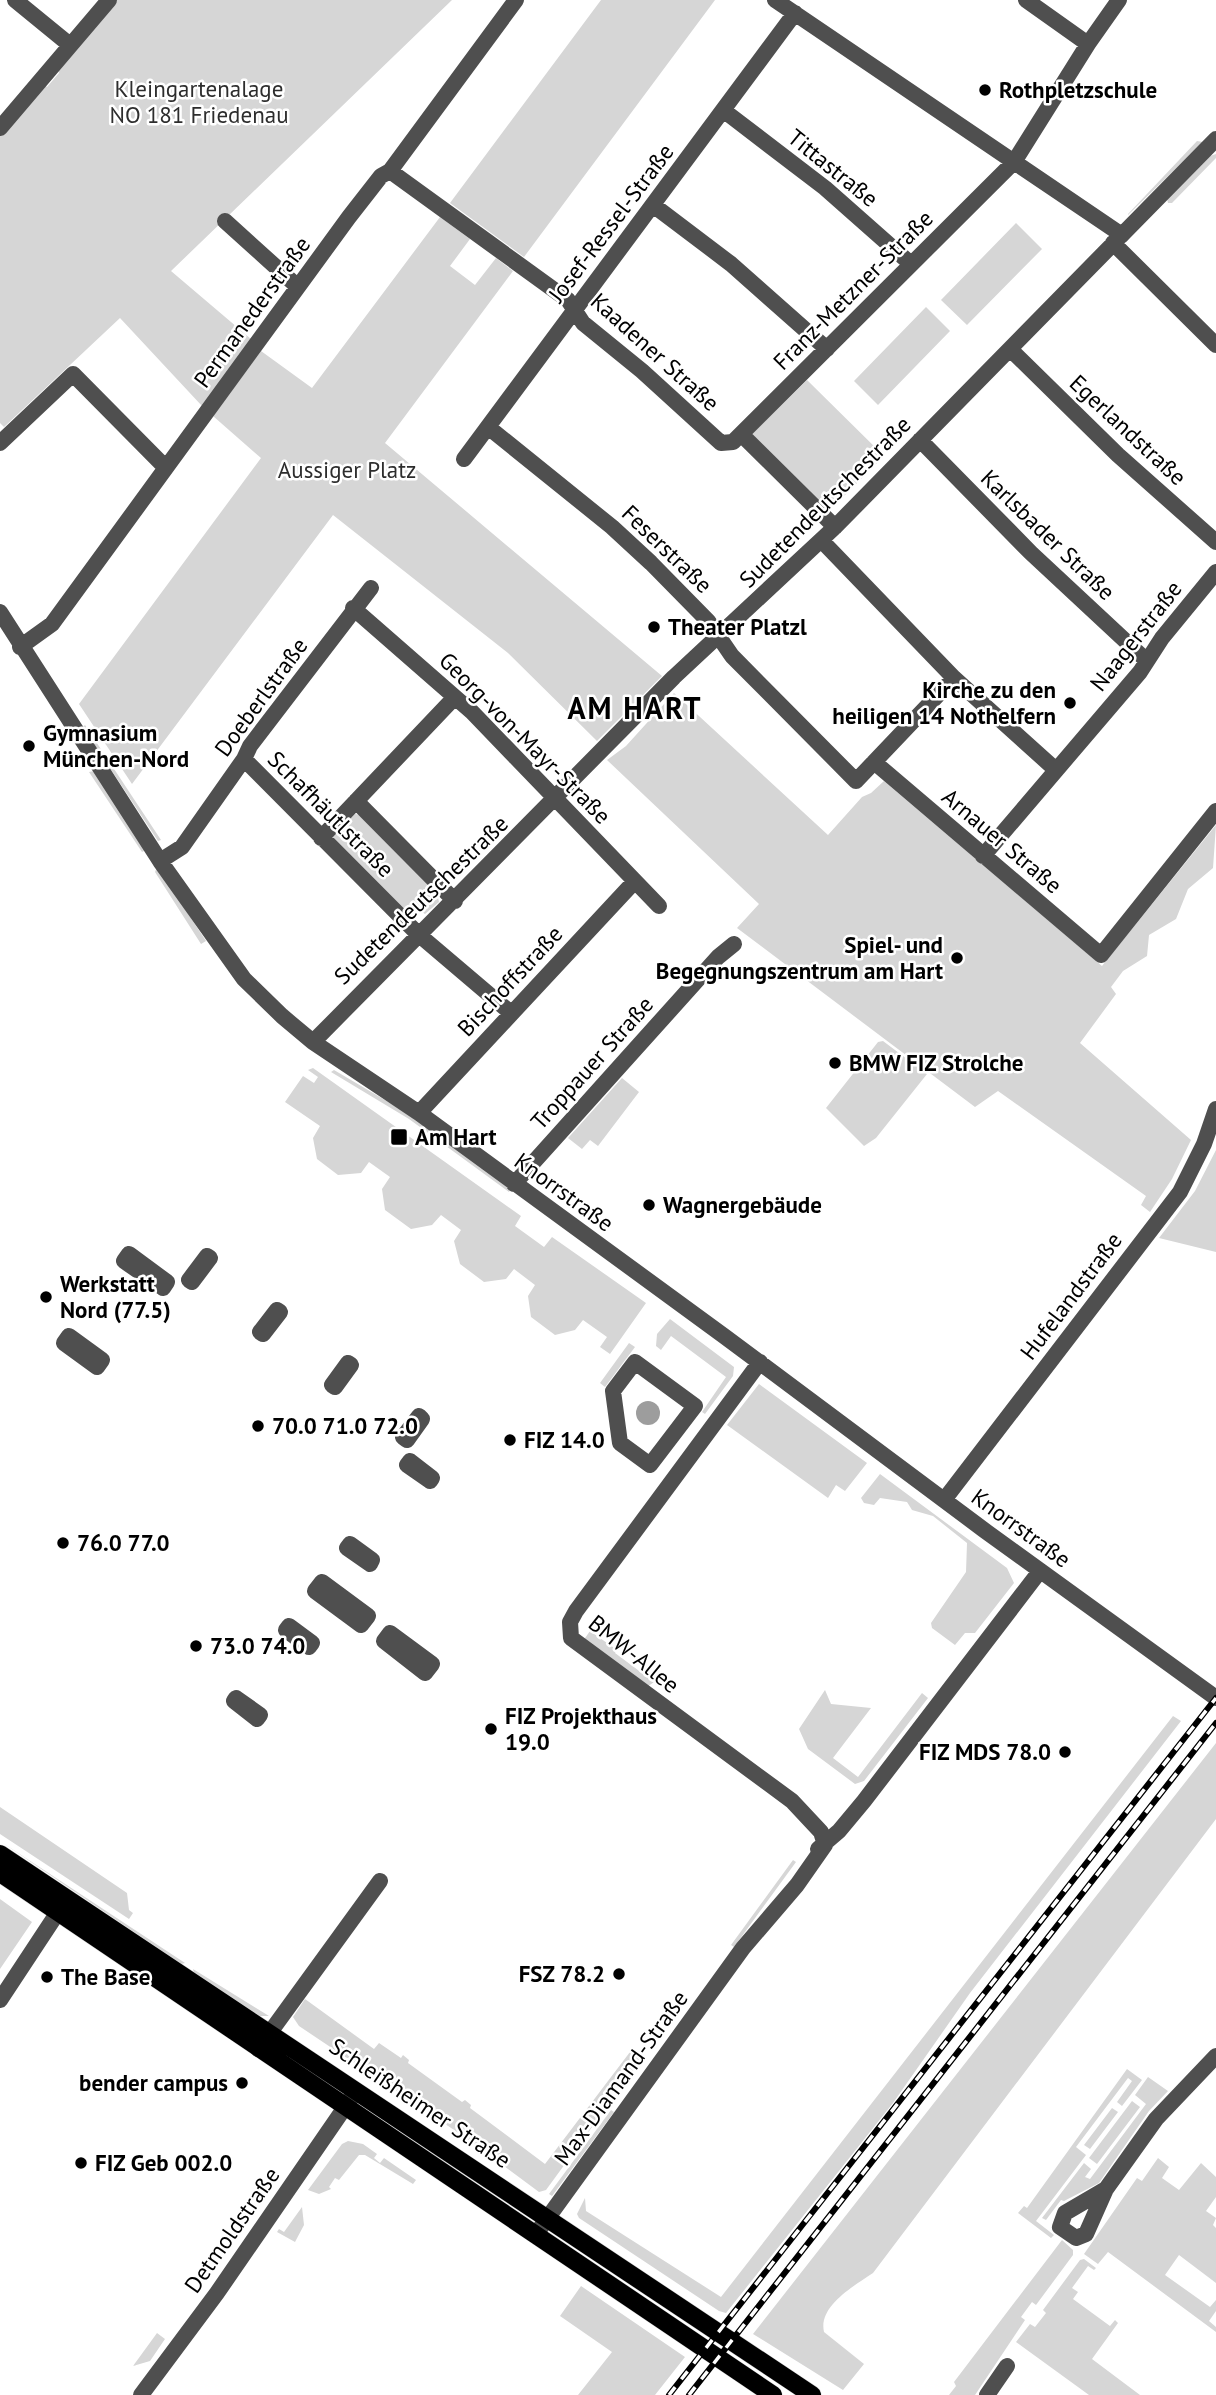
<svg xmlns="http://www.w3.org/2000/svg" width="1216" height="2395" viewBox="0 0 1216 2395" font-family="'PT Sans',sans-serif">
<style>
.green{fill:#d6d6d6}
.water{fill:#9d9d9d}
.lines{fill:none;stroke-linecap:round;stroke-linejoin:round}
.major-casing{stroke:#dbdbdb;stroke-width:19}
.minor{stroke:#4f4f4f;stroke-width:16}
.major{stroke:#000;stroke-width:18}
.rail-casing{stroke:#000;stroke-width:6}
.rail{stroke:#fff;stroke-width:3.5;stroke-dasharray:10;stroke-linecap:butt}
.poi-dot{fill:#000;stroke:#fff;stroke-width:2.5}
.labels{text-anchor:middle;stroke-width:5;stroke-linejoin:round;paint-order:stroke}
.park-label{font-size:23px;fill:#2d2d2d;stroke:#fff}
.poi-label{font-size:23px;font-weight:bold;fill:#000;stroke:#fff;text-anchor:start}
.street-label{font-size:23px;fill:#000;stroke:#fff}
.district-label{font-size:30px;font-weight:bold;letter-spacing:2px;fill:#000;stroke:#fff}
</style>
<rect width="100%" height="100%" fill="#fff"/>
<path class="green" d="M115,0H452L171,271L251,339L202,406L120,318L4,427L0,423V134L43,84L47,87L59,73L58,70Z
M601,0H715L524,257L450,203Z
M1197,141L1203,142L1128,215V214Z
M1216,154V158L1172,203H1168L1167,199L1210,156Z
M440,217L470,239L450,266L475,285L496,258L513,271L385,443L662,676L597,741L508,653L333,515L132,784L79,704L261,458L213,416L261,351L312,388Z
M1016,223L1042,249L967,325L941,300Z
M926,307L950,331L878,405L854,381Z
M807,380L884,456L829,511L751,435Z
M674,693L828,835L862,797L871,793L884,781L1102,966L1216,825L1213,868L1188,889L1176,919L1149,935L1147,956L1123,971L1111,987L1116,994L1080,1043L1191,1140L1172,1179L1150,1212L1141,1205L1146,1196L998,1091L975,1107L737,928L759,904L607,760L626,746Z
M85,725L161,840L158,841L83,727Z
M94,771L146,850L142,852L89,772Z
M355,814L361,815L437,893L439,902L425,914L419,910L411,918L332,837Z
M157,867L206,941L201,944L155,872Z
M883,1041L927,1074L876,1138L864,1146L826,1108L878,1042Z
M313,1068L521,1216L515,1226L544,1247L552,1237L646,1303L610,1354L600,1347L607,1337L583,1320L575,1330L555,1335L531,1317L528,1296L535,1285L514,1269L506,1279L484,1282L460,1264L454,1241L461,1230L441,1215L432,1225L411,1229L385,1210L382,1189L390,1177L369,1162L361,1173L338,1175L317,1159L313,1138L320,1126L285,1102L303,1076L314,1083L318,1077L308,1070Z
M334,1070L407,1113L511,1188L509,1192L409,1119L331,1072Z
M622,1078L639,1092L598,1146L590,1140L582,1149L568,1138Z
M1216,1150V1252L1159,1238L1195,1191Z
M670,1319L734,1367L733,1376L705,1414L702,1412L726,1377L671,1336L661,1350L656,1346L657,1334Z
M629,1343L635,1347L605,1387L600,1383Z
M759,1384L867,1463L845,1491L836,1485L828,1498L727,1425Z
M880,1474L1007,1568L1014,1583L975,1633H965L955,1645L932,1628L931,1623L966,1572L967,1543L933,1516L912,1510L907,1502L880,1498L874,1505L864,1503L861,1498Z
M590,1631L617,1650L615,1653L654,1682L647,1687L583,1641Z
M825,1690L831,1704L871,1708L833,1758L858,1777L922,1693L928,1698L864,1781L855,1784L808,1749L799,1729Z
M1173,1716L1181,1721L970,1993L893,2103L726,2313L719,2311L579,2218L577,2214L585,2198L586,2211L721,2297Z
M1216,1743V1819L873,2273C854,2286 818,2306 824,2332L864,2364L843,2390L753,2334Z
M0,1807L127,1893L129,1910L133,1913L129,1919L0,1834Z
M0,1841L185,1963L181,1964Z
M793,1860L796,1862L734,1947L731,1945Z
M0,1899L32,1922L0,1969Z
M193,1969L269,2016H257L194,1973Z
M305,1999L374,2049L379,2043L401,2058L403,2055L409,2060L408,2063L462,2102L465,2100L471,2105L470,2108L545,2164L630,2052L641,2060L546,2190L539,2192L466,2138L299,2026L293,2017Z
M1127,2069L1142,2080L1122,2106L1117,2102L1132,2081L1128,2078L1076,2147L1086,2155L1036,2221L1054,2235L1051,2238L1018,2213L1024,2206L1027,2208Z
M1148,2077L1168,2091L1149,2111L1099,2183L1064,2201L1061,2200L1046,2220L1042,2218L1084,2163L1091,2169L1085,2177L1090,2179L1146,2104L1135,2095Z
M1132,2101L1140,2107L1097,2164L1089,2158Z
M1112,2108L1118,2112L1090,2149L1084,2145Z
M611,2110L614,2112L552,2196L549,2194Z
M348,2141L363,2144L377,2154L374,2158L380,2163L384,2158L416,2180L413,2184L365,2155H359L339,2180L335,2178L329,2187L331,2189L319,2194L308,2190L342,2144Z
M1158,2158L1169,2167L1162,2178L1179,2190L1201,2163L1216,2177V2197L1206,2211L1216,2218L1213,2225L1216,2228V2283L1179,2255L1165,2275L1210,2307L1216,2300V2311L1209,2321L1216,2327V2332L1108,2252L1098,2264L1084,2254L1137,2178L1142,2181Z
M302,2207L304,2225L295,2242L277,2232L279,2229L284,2232Z
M1062,2240L1073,2250V2255L1036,2305L1032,2302L1021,2317L1025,2320L975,2395H949L956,2386L954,2382Z
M1084,2259L1096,2268L1094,2270L1088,2266L1072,2288L1078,2292L1073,2299L1110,2326L1115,2320L1118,2323L1092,2359L1140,2395H1089L1016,2342L1030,2324L1035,2327L1046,2313L1043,2310L1080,2260Z
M581,2286L685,2357L655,2395H578L612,2352L560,2316Z
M157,2333L165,2339L150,2361L133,2366Z"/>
<path class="water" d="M636 1413a12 12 0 1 1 24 0a12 12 0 1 1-24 0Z"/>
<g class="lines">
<g class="major-casing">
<path id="major" d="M0,1854L812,2395
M0,1873L773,2395"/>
</g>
<path class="minor" d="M15,0L70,45
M775,0L1122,235
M1026,0L1088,44
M723,110L825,188L911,264
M0,128L109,0
M390,171L568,300L583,323L642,371L721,443L733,442L1014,162L1088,44L1119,0
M653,205L731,264L827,349
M225,221L298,287
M1113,243L1216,345
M1010,349L1118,455L1216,542
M488,427L612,527L651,563L708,621L732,656L856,781L954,678
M741,434L835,527
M920,440L1031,553L1147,661
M0,443L73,374L166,468
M464,459L795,13
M821,540L954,678L1056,770
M353,608L472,712L659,906
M0,612L160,861L244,979L282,1016L313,1042L419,1113L724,1336L984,1530L1216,1698
M20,647L52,624L349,217L381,176L390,171L516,0
M244,759L418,934L511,1013
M874,762L1101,955L1216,811
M356,801L455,901
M321,838L455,697
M983,856L1140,672L1162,638L1216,572
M160,861L182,847L244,759L250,746L371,588
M313,1042L674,677L835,527L1216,139
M419,1113L635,881
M514,1184L718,957L734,944
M129,1254L167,1282L163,1288L124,1261Z
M207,1256L210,1258L192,1282L189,1280Z
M277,1310L280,1312L263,1334L260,1332Z
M69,1336L102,1360L97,1367L64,1343Z
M635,1362L695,1406L650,1465L620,1443L613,1391Z
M760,1362L576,1611L570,1622L571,1638L792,1801L821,1832L825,1845
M348,1363L351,1365L335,1387L332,1385Z
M419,1416L422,1419L407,1440L403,1437Z
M410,1461L432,1478L430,1481L407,1465Z
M944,1500L1180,1192L1204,1144L1216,1109
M350,1544L372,1560L370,1564L347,1548Z
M322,1582L368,1616L361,1625L315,1591Z
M289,1626L312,1643L309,1647L286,1630Z
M390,1633L432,1664L425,1673L384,1641Z
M236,1698L260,1715L257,1719L234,1701Z
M818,1849L839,1831L864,1801L1040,1571
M0,2000L64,1903
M258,2049L380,1881
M1106,2189L1065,2213L1060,2227L1076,2238L1086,2234L1106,2189L1156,2119L1216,2056
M536,2234L743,1948L797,1885L825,1845
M141,2395L217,2293L352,2097
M987,2395L1007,2366"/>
<use href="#major" class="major"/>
<g class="rail-casing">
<path id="rail" d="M669,2395L1216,1698
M689,2395L1216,1723"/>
</g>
<use href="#rail" class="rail"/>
</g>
<g class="poi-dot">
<circle cx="985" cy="90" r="7"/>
<circle cx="654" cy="627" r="7"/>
<circle cx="1070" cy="703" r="7"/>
<circle cx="29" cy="746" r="7"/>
<circle cx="957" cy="958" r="7"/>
<circle cx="835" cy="1063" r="7"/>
<rect x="390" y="1128" width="18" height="18" rx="3.5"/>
<circle cx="649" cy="1205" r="7"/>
<circle cx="46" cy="1297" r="7"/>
<circle cx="258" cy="1426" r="7"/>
<circle cx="510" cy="1440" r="7"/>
<circle cx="63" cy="1543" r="7"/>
<circle cx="196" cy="1646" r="7"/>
<circle cx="491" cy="1729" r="7"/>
<circle cx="1065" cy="1752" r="7"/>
<circle cx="619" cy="1974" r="7"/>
<circle cx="47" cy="1977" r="7"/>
<circle cx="242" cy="2083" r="7"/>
<circle cx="81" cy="2163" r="7"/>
</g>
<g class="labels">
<g class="park-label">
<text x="199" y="97">Kleingartenalage<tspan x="199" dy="26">NO 181 Friedenau</tspan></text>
<text x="347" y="478">Aussiger Platz</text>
</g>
<g class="poi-label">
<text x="999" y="98">Rothpletzschule</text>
<text x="668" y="635">Theater Platzl</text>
<text x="1056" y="698" text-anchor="end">Kirche zu den<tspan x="1056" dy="26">heiligen 14 Nothelfern</tspan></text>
<text x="43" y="741">Gymnasium<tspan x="43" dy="26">München-Nord</tspan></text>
<text x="943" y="953" text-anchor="end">Spiel- und<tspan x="943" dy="26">Begegnungszentrum am Hart</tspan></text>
<text x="849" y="1071">BMW FIZ Strolche</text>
<text x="415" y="1145">Am Hart</text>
<text x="663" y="1213">Wagnergebäude</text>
<text x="60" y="1292">Werkstatt<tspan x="60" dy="26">Nord (77.5)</tspan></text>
<text x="272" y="1434">70.0 71.0 72.0</text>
<text x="524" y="1448">FIZ 14.0</text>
<text x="77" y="1551">76.0 77.0</text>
<text x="210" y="1654">73.0 74.0</text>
<text x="505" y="1724">FIZ Projekthaus<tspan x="505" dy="26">19.0</tspan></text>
<text x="1051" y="1760" text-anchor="end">FIZ MDS 78.0</text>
<text x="605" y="1982" text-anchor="end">FSZ 78.2</text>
<text x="61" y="1985">The Base</text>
<text x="228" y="2091" text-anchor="end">bender campus</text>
<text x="95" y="2171">FIZ Geb 002.0</text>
</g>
<g class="street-label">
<text transform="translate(833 168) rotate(39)" y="8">Tittastraße</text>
<text transform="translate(611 223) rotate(-53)" y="8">Josef-Ressel-Straße</text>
<text transform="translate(853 290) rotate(-45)" y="8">Franz-Metzner-Straße</text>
<text transform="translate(252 312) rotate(-54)" y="8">Permanederstraße</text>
<text transform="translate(655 352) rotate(42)" y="8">Kaadener Straße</text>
<text transform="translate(1128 430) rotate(43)" y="8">Egerlandstraße</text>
<text transform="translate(825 502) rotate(-45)" y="8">Sudetendeutschestraße</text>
<text transform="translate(1048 535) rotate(44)" y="8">Karlsbader Straße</text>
<text transform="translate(667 549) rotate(44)" y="8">Feserstraße</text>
<text transform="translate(1136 636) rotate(-52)" y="8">Naagerstraße</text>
<text transform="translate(261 697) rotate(-54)" y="8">Doeberlstraße</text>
<text transform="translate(525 738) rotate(45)" y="8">Georg-von-Mayr-Straße</text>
<text transform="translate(331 814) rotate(45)" y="8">Schafhäutlstraße</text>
<text transform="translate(1002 841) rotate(40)" y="8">Arnauer Straße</text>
<text transform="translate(421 900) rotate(-44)" y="8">Sudetendeutschestraße</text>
<text transform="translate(510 981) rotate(-47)" y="8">Bischoffstraße</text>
<text transform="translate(592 1063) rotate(-48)" y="8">Troppauer Straße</text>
<text transform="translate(564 1192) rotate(36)" y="8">Knorrstraße</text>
<text transform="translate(1071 1296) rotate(-53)" y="8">Hufelandstraße</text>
<text transform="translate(1021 1528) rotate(36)" y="8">Knorrstraße</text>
<text transform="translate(634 1654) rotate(39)" y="8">BMW-Allee</text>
<text transform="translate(621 2078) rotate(-54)" y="8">Max-Diamand-Straße</text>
<text transform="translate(420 2103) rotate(34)" y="8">Schleißheimer Straße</text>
<text transform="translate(232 2230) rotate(-55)" y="8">Detmoldstraße</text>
</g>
<g class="district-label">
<text x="635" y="719">AM HART</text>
</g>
</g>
</svg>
